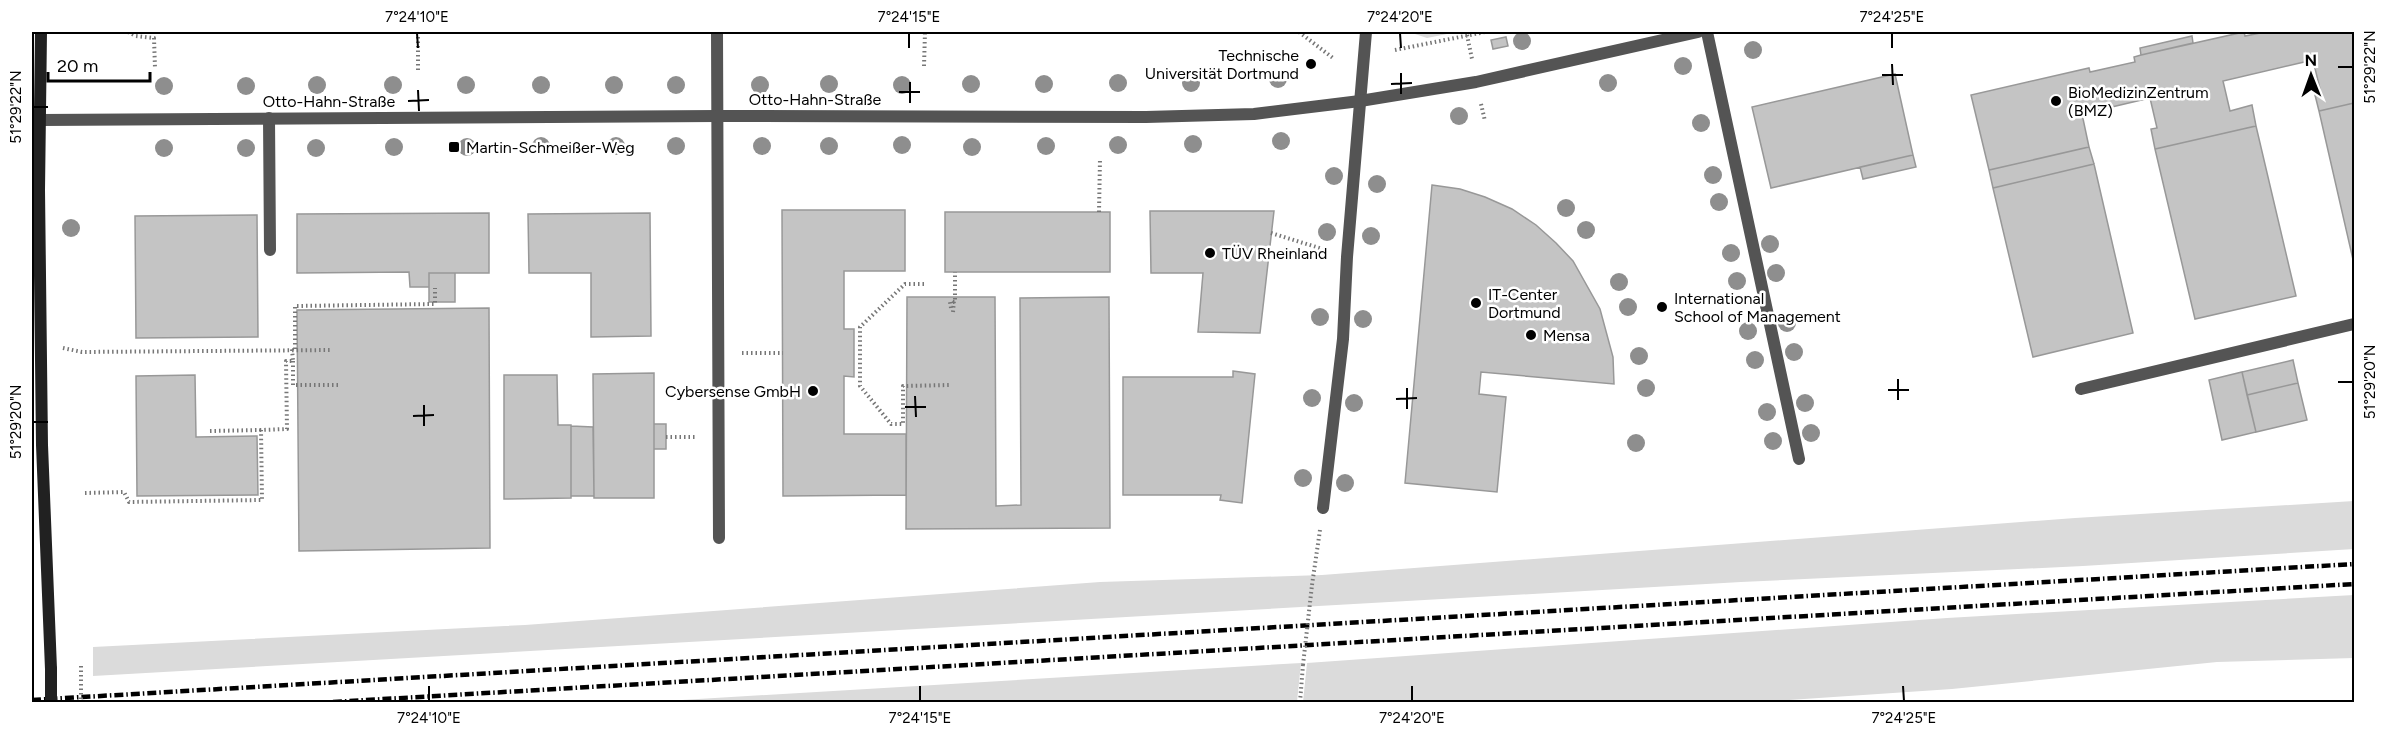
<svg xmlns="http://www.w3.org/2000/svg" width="2386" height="734" viewBox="0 0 2386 734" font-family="Figtree,sans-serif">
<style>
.green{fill:#dbdbdb}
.building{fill:#c4c4c4;stroke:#989898;stroke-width:1.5}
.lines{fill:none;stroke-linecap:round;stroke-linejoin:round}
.path{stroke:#767676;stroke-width:4;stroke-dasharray:1.5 3;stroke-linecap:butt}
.service{stroke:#545454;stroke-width:12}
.minor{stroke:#545454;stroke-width:12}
.tertiary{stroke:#545454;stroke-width:12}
.secondary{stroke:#212121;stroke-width:12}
.rail{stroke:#000;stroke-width:4.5;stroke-dasharray:9 3 1.5 3;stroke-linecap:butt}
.path-bridge{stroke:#767676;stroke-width:4;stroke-dasharray:1.5 3;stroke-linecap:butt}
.secondary-bridge{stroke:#212121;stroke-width:12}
.tree{fill:#8e8e8e}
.ticks{fill:none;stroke:#000;stroke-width:2}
.poi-dot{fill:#000;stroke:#fff;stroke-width:2}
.labels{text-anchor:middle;stroke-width:5;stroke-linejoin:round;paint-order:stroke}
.poi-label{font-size:16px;fill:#000;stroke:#fff;text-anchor:start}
.street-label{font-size:16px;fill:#000;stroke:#fff}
.neatline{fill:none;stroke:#000;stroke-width:2}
.ticks-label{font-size:15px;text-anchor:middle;fill:#000}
</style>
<rect width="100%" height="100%" fill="#fff"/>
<path class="green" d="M1409,32H1457L1427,38Z
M2354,501V549L2083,566L1741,582L93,676V647L525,625L1100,582L1322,575L2075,518Z
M2354,595V658L2217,662L1952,689L1760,702H1303L1307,663L1947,618Z
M1301,663L1297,702H649Z"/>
<path class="building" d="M2244,32L2245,36L2265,32H2354V103L2319,111L2314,91L2320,89L2313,60L2223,81L2230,111L2252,105L2256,126L2155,149L2151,129L2157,128L2150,98L2082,114L2089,147L1989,170L1971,95L2089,68L2090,72L2135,62L2134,57L2141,55Z
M2192,36L2193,43L2141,55L2140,48Z
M1506,37L1508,46L1493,49L1491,40Z
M1895,74L1913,155L1771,188L1752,107Z
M2354,103V264L2319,111Z
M2256,126L2296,296L2195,319L2155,149Z
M2089,147L2094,164L1993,188L1989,170Z
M1913,155L1916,167L1863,179L1860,167Z
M2094,164L2133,333L2033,357L1993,188Z
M1432,185L1460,189L1485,197L1512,209L1536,225L1556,243L1573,261L1600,309L1613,357L1614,384L1481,372L1479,394L1506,397L1497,492L1405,483Z
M782,210H905V271H844V329H854V377L844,376V434H906V495L783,496Z
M1150,211H1274L1260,333L1198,332L1203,273H1151Z
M945,212H1110V272H945Z
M489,213V273H429V287H410L409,272L297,273V214Z
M650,213L651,336L591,337V273H529L528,214Z
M257,215L258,337L136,338L135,216Z
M429,273H455V302H429Z
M907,297H995L996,506L1021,505L1020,298L1109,297L1110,528L906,529Z
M489,308L490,548L299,551L297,310Z
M2293,360L2298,383L2247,395L2242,372Z
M1233,371L1255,374L1242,503L1220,500L1221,495H1123V377H1233Z
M2242,372L2256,432L2222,440L2209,380Z
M654,373V498H594L593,374Z
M195,375L196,437L257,436L258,495L137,496L136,376Z
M504,375H557L558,425H571V498L504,499Z
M2298,383L2307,420L2256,432L2247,395Z
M654,424H666V449H654Z
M571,426L593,427L594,496H571Z"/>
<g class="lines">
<path class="path" d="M128,32L136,36L154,38L155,68
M1299,32L1333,58
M1467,35L1472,59
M1395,50L1485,32
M924,66L925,32
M418,70V32
M1481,104L1485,121
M1099,212L1100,159
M1271,233L1326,250
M924,284H905L860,327V386L891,424H903V386L950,385
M951,308L950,302H955V272
M953,312L954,300
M63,348L82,352L332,350
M295,349V306L435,304V288
M742,353H783
M293,361V385H340
M210,431L261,430
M666,437H695
M85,493L124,492L129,502L262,500L261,430L287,429L286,361H293L292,349
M1312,585L1320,530
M1300,702L1303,665"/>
<path class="service" d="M1707,32L1799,459
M269,118L270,250
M2081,389L2354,324"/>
<path class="minor" d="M717,32L719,538
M1323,508L1343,339L1347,257L1366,32"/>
<path class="tertiary" d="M41,120L717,116L1146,117L1254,114L1360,101L1476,82L1698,32"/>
<path class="secondary" d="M41,32L39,190L42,445L51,669"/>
<path class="rail" d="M32,700L2354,564
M333,702L2354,584"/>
<path class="path-bridge" d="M1303,665L1312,585
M81,666V702"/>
<path class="secondary-bridge" d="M51,702V669"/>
</g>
<g class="tree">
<circle cx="1522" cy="41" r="9"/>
<circle cx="1753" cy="50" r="9"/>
<circle cx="1683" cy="66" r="9"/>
<circle cx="1278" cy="79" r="9"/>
<circle cx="1118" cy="83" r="9"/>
<circle cx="1191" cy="83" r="9"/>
<circle cx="1608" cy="83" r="9"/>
<circle cx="829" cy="84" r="9"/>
<circle cx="971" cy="84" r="9"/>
<circle cx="1044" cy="84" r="9"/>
<circle cx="317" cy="85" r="9"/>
<circle cx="393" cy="85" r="9"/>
<circle cx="466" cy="85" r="9"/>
<circle cx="541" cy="85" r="9"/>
<circle cx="614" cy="85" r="9"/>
<circle cx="676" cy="85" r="9"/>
<circle cx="760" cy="85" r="9"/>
<circle cx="902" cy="85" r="9"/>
<circle cx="164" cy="86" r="9"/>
<circle cx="246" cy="86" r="9"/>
<circle cx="1459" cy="116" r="9"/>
<circle cx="1701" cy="123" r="9"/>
<circle cx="1281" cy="141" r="9"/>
<circle cx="1193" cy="144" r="9"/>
<circle cx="902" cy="145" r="9"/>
<circle cx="1118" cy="145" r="9"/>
<circle cx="541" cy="146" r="9"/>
<circle cx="616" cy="146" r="9"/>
<circle cx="676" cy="146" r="9"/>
<circle cx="762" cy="146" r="9"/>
<circle cx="829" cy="146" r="9"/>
<circle cx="1046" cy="146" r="9"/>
<circle cx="394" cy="147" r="9"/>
<circle cx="467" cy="147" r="9"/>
<circle cx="972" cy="147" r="9"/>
<circle cx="164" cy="148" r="9"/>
<circle cx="246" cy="148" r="9"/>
<circle cx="316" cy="148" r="9"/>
<circle cx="1713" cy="175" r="9"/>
<circle cx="1334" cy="176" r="9"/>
<circle cx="1377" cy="184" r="9"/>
<circle cx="1719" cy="202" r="9"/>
<circle cx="1566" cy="208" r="9"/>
<circle cx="71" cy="228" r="9"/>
<circle cx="1586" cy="230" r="9"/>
<circle cx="1327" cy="232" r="9"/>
<circle cx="1371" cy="236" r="9"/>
<circle cx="1770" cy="244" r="9"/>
<circle cx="1731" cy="253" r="9"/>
<circle cx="1776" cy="273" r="9"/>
<circle cx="1737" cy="281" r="9"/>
<circle cx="1619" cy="282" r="9"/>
<circle cx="1628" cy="307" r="9"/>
<circle cx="1320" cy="317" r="9"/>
<circle cx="1363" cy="319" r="9"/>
<circle cx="1787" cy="323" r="9"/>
<circle cx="1748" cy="331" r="9"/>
<circle cx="1794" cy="352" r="9"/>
<circle cx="1639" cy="356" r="9"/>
<circle cx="1755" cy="360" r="9"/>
<circle cx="1646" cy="388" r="9"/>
<circle cx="1312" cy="398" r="9"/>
<circle cx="1354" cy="403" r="9"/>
<circle cx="1805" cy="403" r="9"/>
<circle cx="1767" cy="412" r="9"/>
<circle cx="1811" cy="433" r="9"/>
<circle cx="1773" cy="441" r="9"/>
<circle cx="1636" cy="443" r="9"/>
<circle cx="1303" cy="478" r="9"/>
<circle cx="1345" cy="483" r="9"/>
</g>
<path class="ticks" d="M417,33L418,48M909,33V48M1400,33L1401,48M1892,33V48M1892,64L1893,85M2338,67H2353M1401,73V94M1882,75H1903M910,82V103M1391,84L1412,83M418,90L419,111M899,92H920M408,101L429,100M33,107H48M1898,379V400M2338,382H2353M1407,388V409M1888,390H1909M915,396L916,417M1396,399L1417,398M424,405V426M905,407H926M413,416L434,415M33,422H48M429,686V701M920,686V701M1412,686V701M1903,686L1904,701"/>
<g class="poi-dot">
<circle cx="1311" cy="64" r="6"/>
<circle cx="2056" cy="101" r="6"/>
<rect x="448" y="141" width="12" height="12" rx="3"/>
<circle cx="1210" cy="253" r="6"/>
<circle cx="1476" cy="303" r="6"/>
<circle cx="1662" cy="307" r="6"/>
<circle cx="1531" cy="335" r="6"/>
<circle cx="813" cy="391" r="6"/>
</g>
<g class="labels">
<g class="poi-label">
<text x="1299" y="61" text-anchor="end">Technische<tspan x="1299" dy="18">Universität Dortmund</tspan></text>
<text x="2068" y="98">BioMedizinZentrum<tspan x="2068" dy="18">(BMZ)</tspan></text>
<text x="466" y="153">Martin-Schmeißer-Weg</text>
<text x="1222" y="259">TÜV Rheinland</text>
<text x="1488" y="300">IT-Center<tspan x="1488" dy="18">Dortmund</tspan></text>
<text x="1674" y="304">International<tspan x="1674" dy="18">School of Management</tspan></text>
<text x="1543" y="341">Mensa</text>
<text x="801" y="397" text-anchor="end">Cybersense GmbH</text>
</g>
<g class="street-label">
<text x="815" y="105">Otto-Hahn-Straße</text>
<text x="329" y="107">Otto-Hahn-Straße</text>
</g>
</g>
<rect width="2386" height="734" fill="none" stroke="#ffffff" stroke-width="66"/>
<g transform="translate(2311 75) rotate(359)" stroke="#ffffff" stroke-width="4.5" paint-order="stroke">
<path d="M0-4.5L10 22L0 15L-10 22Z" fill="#000000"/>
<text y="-9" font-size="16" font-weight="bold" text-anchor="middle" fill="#000000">N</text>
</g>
<path d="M48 72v9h102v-9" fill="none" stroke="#000000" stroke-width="3"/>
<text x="57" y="72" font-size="18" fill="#000000" stroke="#ffffff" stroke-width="4.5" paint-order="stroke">20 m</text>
<rect x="33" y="33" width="2320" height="668" class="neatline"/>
<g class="ticks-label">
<text x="417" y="22">7°24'10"E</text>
<text x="909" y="22">7°24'15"E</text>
<text x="1400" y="22">7°24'20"E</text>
<text x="1892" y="22">7°24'25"E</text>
<text transform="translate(2370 67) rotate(-90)" y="5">51°29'22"N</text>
<text transform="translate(16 107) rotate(-90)" y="5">51°29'22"N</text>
<text transform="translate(2370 382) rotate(-90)" y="5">51°29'20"N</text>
<text transform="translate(16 422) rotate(-90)" y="5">51°29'20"N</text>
<text x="429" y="723">7°24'10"E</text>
<text x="920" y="723">7°24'15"E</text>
<text x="1412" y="723">7°24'20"E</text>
<text x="1904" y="723">7°24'25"E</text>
</g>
</svg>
